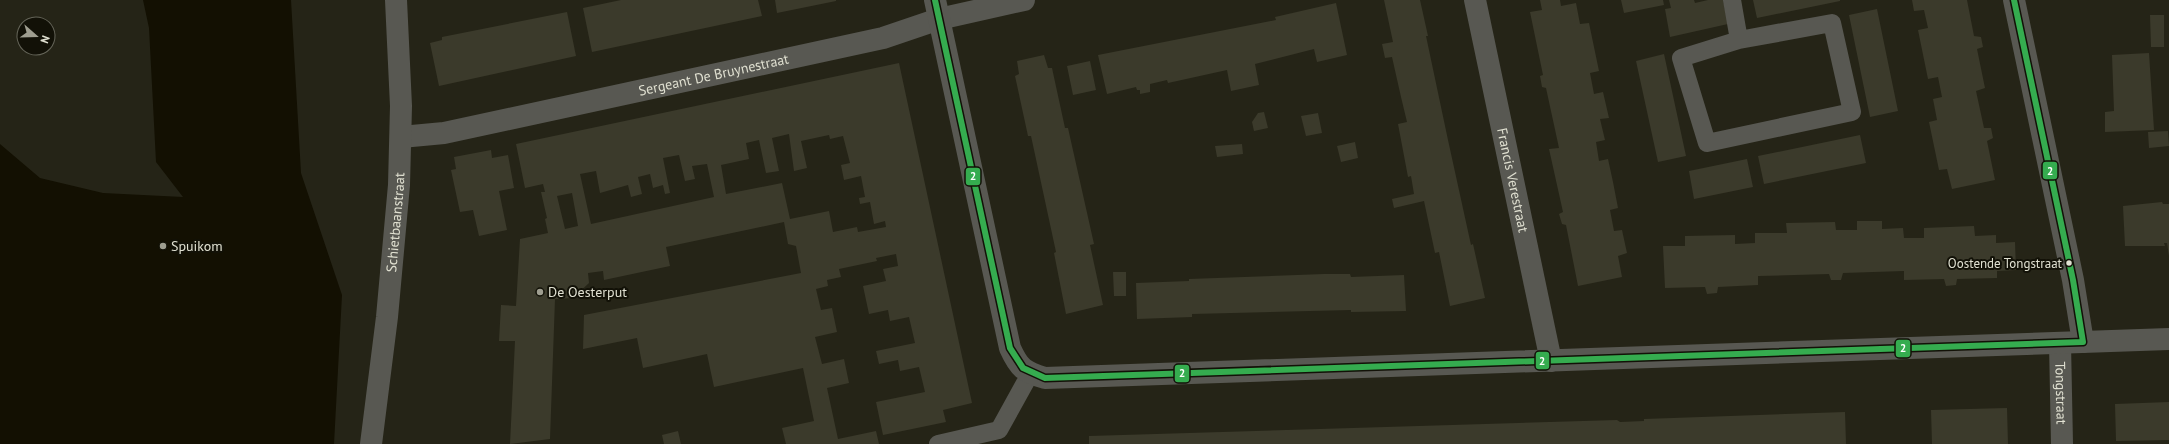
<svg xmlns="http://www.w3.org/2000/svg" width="2169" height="444" viewBox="0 0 2169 444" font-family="'PT Sans',sans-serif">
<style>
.water{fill:#131002}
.building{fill:#3b3a2b;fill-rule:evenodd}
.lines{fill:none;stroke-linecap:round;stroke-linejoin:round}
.service{stroke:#585852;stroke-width:18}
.minor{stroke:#585852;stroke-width:22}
.tertiary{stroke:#585852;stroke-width:22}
.bus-1-casing{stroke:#121107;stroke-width:9}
.bus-1{stroke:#35ac4f;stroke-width:6}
.poi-dot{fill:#9f9e90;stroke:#121107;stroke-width:1.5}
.bus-dot{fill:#e0e0d1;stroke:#121107;stroke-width:1.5}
.labels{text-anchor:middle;stroke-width:4;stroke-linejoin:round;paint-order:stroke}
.bus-label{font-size:13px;fill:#e0e0d1;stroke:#121107;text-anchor:end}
.street-label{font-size:14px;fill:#e0e0d1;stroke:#121107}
.poi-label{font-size:14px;fill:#e0e0d1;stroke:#121107;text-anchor:start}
.line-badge{stroke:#121107;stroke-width:1.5}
.badge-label{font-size:11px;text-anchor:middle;font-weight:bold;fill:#fff}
</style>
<rect width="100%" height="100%" fill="#252417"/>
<path class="water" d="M143,0H291L301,173L342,295L334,444H0V144L40,178L103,193L183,197L156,162L149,28Z"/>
<path class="building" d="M621,0H758L762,16L592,52L583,8Z
M775,0H836V1L777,13Z
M1384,0H1420L1428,36H1426L1448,140L1471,245L1473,244L1485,298L1450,306L1439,252L1435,253L1424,201L1394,208L1392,199L1414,194L1411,176L1408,177L1398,124L1407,122L1401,97L1392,57L1385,58L1382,44L1393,42Z
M1540,0H1560L1561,6L1576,3L1580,24L1589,23L1599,71L1590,73L1594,94L1603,92L1609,118L1600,119L1605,140L1596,142L1599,161L1608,159L1613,182L1618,208L1610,210L1614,231L1622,230L1627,253L1618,256L1622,277L1578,286L1566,225L1562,224L1559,214L1563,212L1549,149L1559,148L1546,88L1542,87L1540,76L1543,75L1530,12L1542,10Z
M1621,0H1663L1664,5L1624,13Z
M1669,0H1694L1695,3L1708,0H1723L1728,24L1670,37L1665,9L1671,8Z
M1753,0H1840V1L1757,18Z
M1912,0H1967L1974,36L1981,37L1983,47L1977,49L1985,88L1976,91L1984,128H1991L1993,138L1987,141L1995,180L1952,189L1947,169L1939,170L1929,122L1937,120L1933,99L1942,97L1938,77L1928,79L1918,30L1928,28L1924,10L1914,11Z
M1336,3L1347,55L1317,62L1314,49L1255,64L1259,85L1231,91L1227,70L1168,83L1167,80L1150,84V92L1140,94V90H1137L1136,87L1107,94L1098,55L1276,20L1275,17Z
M1877,9L1898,111L1870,117L1849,15Z
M567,12L576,56L439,86L430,43L442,40V37Z
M2150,15H2164V47H2151Z
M2149,53L2154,130L2105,132V112L2114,111L2112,55Z
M1664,54L1686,156L1658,162L1636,61Z
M1044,55L1048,68H1052L1065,128H1068L1094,244L1090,245L1103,305L1066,314L1054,253L1056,252L1031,136H1028L1015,76L1019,74L1017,61Z
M1090,61L1096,90L1073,95L1067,66Z
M899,63L972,403L943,410L946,422L883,435L876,402L925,392L919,367L900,371L898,360L879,364L876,351L915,343L909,317L890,321L888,310L869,314L863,286L886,281L883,269L898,266L896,254L876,258L877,261L839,269L841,277L827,280L828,286L816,289L821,310L832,308L837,332L815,337L822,364L844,359L849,383L827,388L838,439L876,431L879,444H786L782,428L814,421L803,368L714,387L707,354L643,368L637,338L583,349L584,315L801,273L796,246L788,244L784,222L666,247L670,266L604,280L603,271L588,273L589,283L573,298L555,299L550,439L510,444L515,341H499L501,305L516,306L520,239L548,233L545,219L547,218L541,192H545L543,184L525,188L516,144ZM789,134L794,171L807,168L801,141L829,135L830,139L843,136L850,163L841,165L844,180L861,176L865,197L859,198L860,204L870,202L874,224L885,221L886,227L858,232L857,227L833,232L829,211L790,219L782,183L726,194L721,165L749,159L746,143L759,140L766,173L779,171L772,138ZM679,155L685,181L695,179L692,166L707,164L714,197L591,224L580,174L596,171L600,193L628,185L631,197L642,194L638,177L650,174L653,188L663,185L665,194L670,193L663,158ZM572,193L578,226L565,229L557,196Z
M1264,112L1268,128L1254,131L1252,122L1258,113Z
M1318,113L1322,133L1306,136L1301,116Z
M2168,131L2169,146L2149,148L2148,132Z
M1860,135L1866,163L1764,184L1758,156Z
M1355,142L1358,158L1341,162L1337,146Z
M1242,144L1243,154L1217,157L1215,146Z
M491,150L492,158L508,155L514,188L499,191L507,230L479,236L473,210L460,212L451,170L456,169L454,157Z
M1747,159L1753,187L1694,199L1689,171Z
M2162,202L2163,204H2169V256L2167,243H2164L2165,246H2125L2123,206Z
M1857,221H1882V229L1903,228L1904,238H1924V228L1974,226L1975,236L1996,235V243L2015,242L2016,270L1997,271V278L1957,279L1956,285L1946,286L1944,279L1904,280V271L1843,273L1841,280H1831L1829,274L1758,276V285L1718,287L1717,293L1707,294L1705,287L1665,288L1663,246H1685V236L1735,235V244L1755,243V233H1787L1786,223L1835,222L1836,230H1857Z
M1113,272H1126V296H1114Z
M1324,274H1350L1351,277L1404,275L1406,311L1351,312V310L1192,314V317L1137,319L1136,283L1189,281V279Z
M2169,402V440L2116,441L2115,404Z
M2007,408L2008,444H1932L1931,410Z
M1845,412L1846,444H1089V436L1617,420L1620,422L1644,421V419Z
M678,431L681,444H664L662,435Z"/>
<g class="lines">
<path class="service" d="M1732,0L1739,40
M1832,23L1852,112L1707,143L1681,58L1739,40Z
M938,444L999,430L1030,374"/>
<g class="minor">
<path id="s1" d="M1475,0L1551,361"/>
<path d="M2014,0L2073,280L2083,342"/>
<path id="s2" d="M401,137L444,133L883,38L939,19L1024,0"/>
<path id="s3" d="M2060,343L2062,444"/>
<path id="s4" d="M371,444L387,317L399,185L401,106L396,0"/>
</g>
<path class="tertiary" d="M935,0L1010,348C1019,368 1024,372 1045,378L2169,339"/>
<g class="bus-1-casing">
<path id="bus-1" d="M935,0L1010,348L1023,368L1045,378L2083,342
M2014,0L2073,280L2083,342"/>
</g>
<use href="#bus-1" class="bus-1"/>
</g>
<g class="poi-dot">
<circle cx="163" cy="246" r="4"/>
<circle cx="540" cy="292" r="4"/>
</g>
<circle class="bus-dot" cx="2069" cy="263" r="3.5"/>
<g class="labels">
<g class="bus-label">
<text x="2062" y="268">Oostende Tongstraat</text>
</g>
<g class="street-label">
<text dy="5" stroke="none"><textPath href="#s2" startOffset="319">Sergeant De Bruynestraat</textPath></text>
<text dy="5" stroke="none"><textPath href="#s1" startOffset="184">Francis Verestraat</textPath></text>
<text dy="5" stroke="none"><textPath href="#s4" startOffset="223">Schietbaanstraat</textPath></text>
<text dy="5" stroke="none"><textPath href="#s3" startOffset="50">Tongstraat</textPath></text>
</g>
<g class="poi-label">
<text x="171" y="251">Spuikom</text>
<text x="548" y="297">De Oesterput</text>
</g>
</g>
<g class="line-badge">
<rect x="2042" y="161" width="16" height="19" rx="4" fill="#35ac4f"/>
<rect x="965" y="167" width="16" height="19" rx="4" fill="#35ac4f"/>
<rect x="1895" y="339" width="16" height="19" rx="4" fill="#35ac4f"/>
<rect x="1535" y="351" width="15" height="19" rx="4" fill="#35ac4f"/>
<rect x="1174" y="364" width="16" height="19" rx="4" fill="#35ac4f"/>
</g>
<g class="badge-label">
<text x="2050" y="175">2</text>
<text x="973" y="180">2</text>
<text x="1903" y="352">2</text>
<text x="1542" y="365">2</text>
<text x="1182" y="377">2</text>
</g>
<g transform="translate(36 36) rotate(110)"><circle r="19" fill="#121107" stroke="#646458"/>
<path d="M0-3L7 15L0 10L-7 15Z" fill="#9f9e90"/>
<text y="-6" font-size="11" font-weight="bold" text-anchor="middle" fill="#e0e0d1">N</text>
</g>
</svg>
